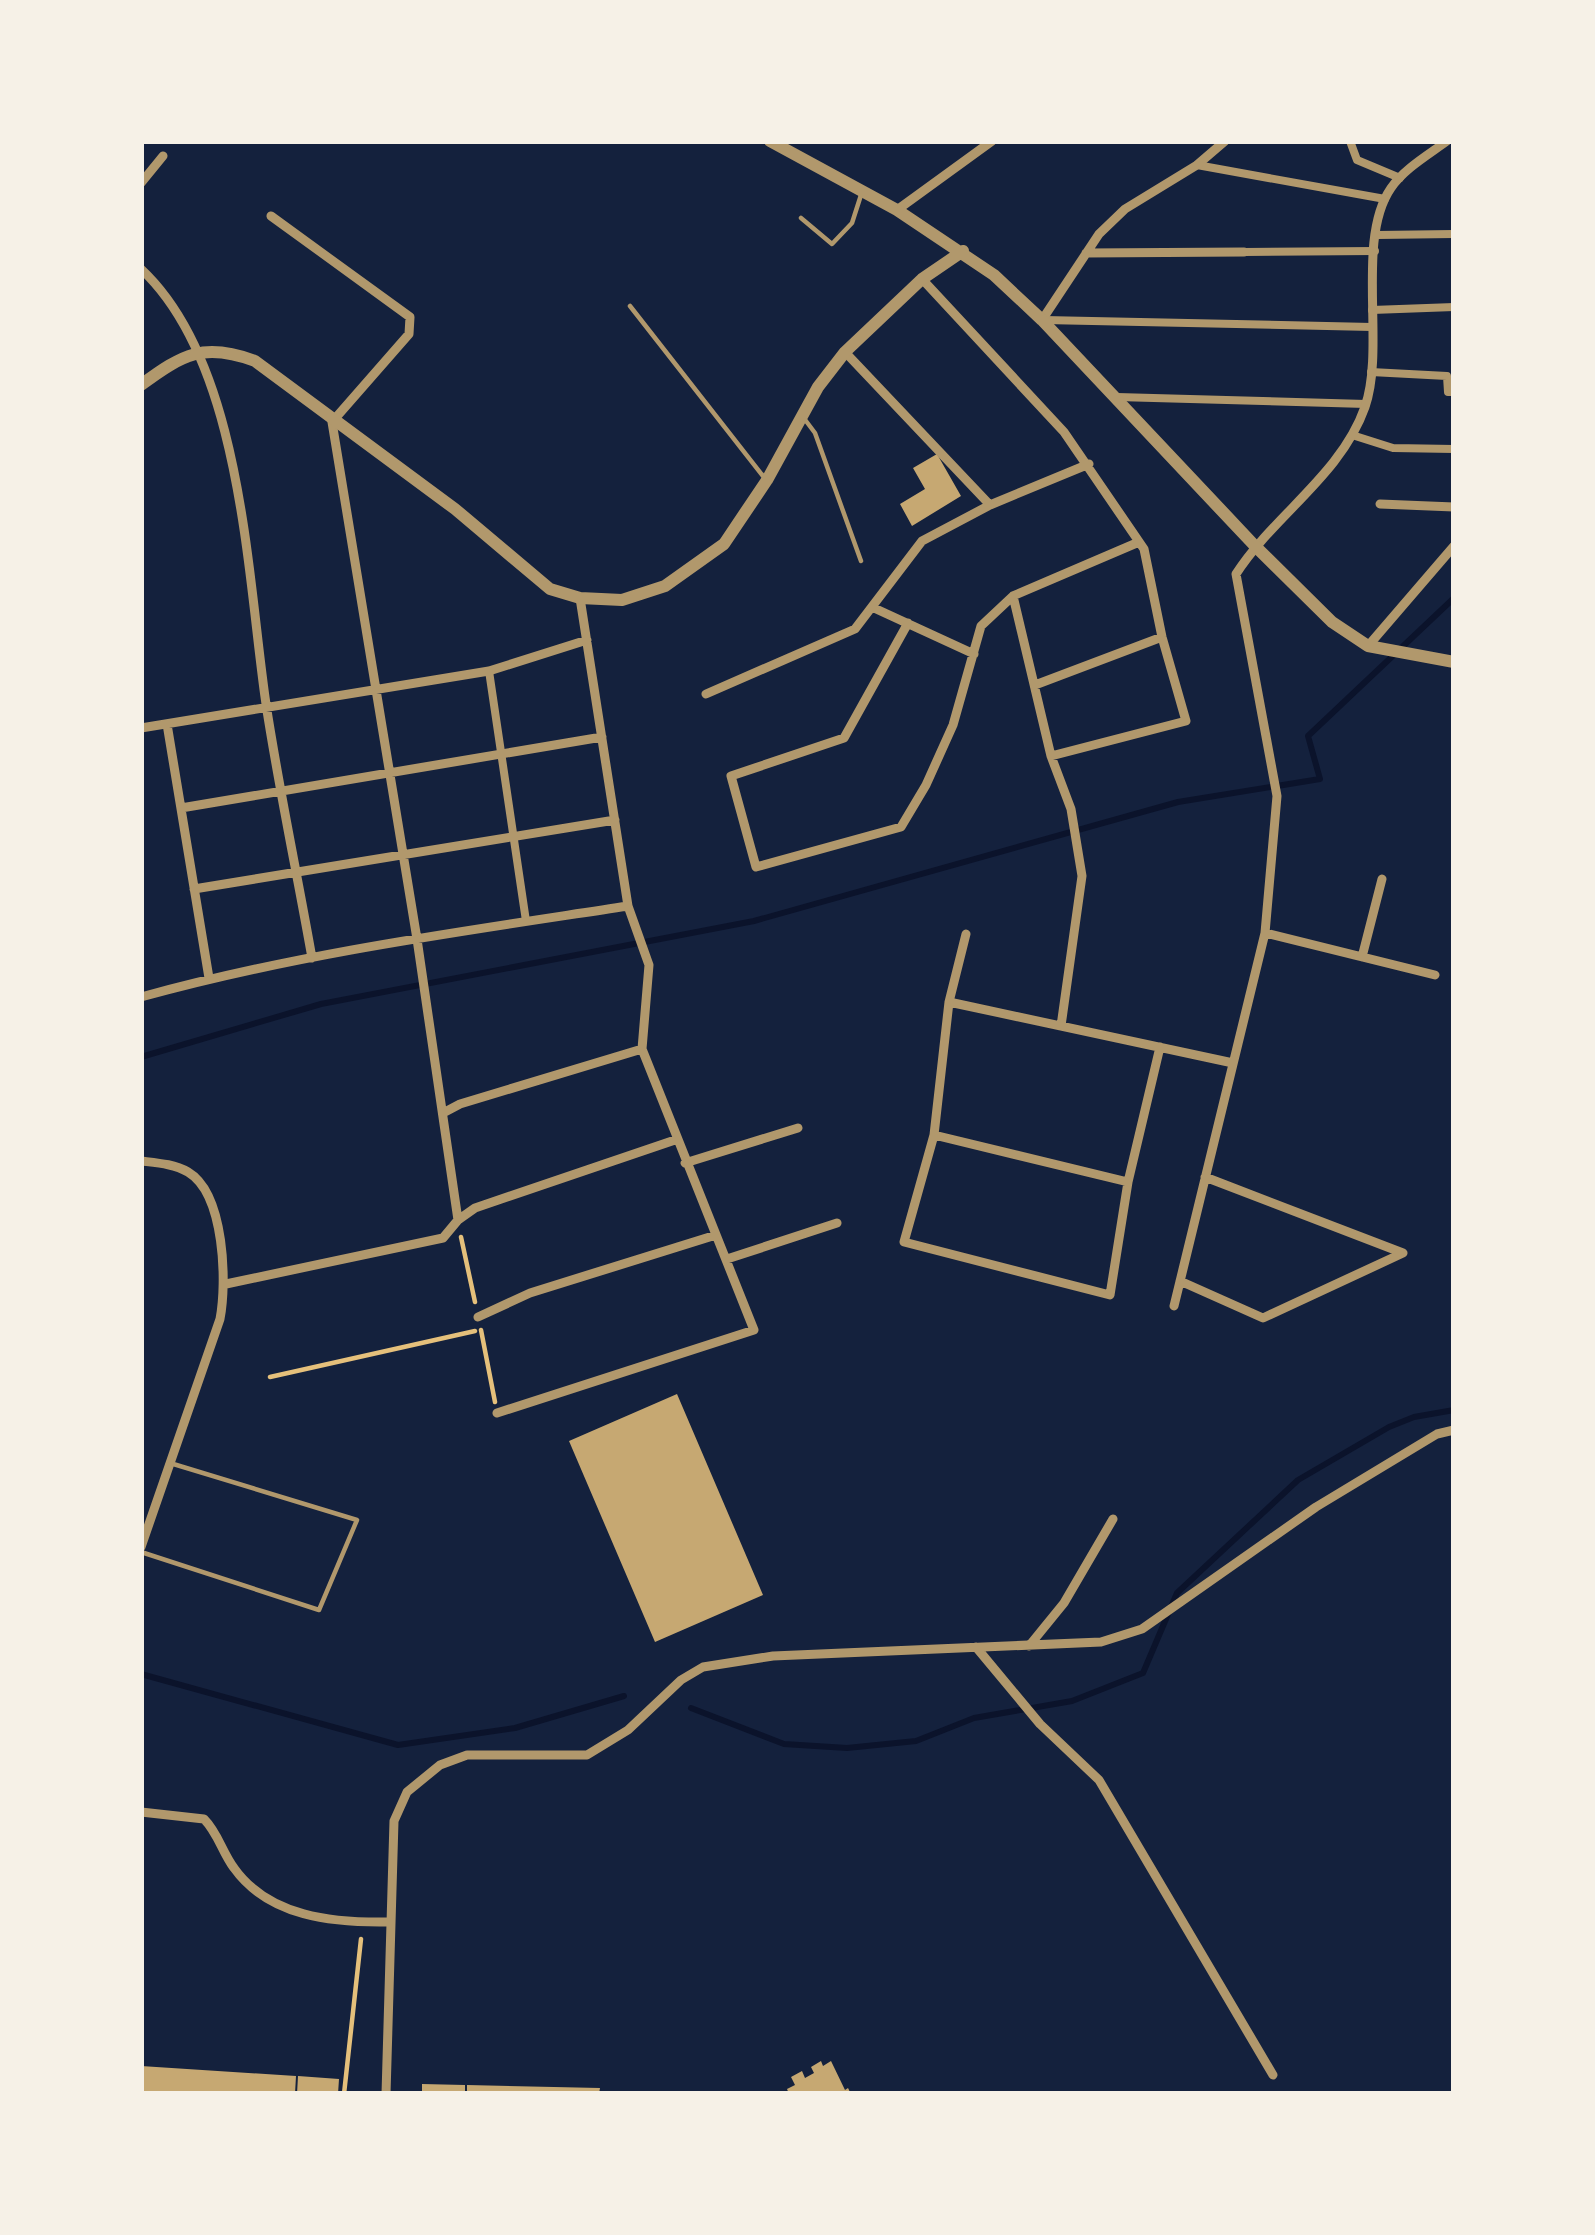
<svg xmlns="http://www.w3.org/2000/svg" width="1595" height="2235" viewBox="0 0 1595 2235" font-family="'Asap Condensed',sans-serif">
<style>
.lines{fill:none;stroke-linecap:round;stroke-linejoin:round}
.stream{stroke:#0b132b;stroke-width:6}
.building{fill:#c6a872}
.path{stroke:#e5c07b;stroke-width:4.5}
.service{stroke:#b1986c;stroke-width:4.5}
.pedestrian{stroke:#b1986c;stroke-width:8}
.minor{stroke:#b1986c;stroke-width:9}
.tertiary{stroke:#b1986c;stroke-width:12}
</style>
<rect width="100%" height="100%" fill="#14213d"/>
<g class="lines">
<path class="stream" d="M141,1057L321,1004L754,921L1178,802L1320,779L1308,736L1454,598
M141,1674L398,1745L515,1728L624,1696
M691,1708L784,1744L847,1748L916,1741L974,1718L1072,1701L1143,1673L1177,1593L1298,1480L1389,1427L1414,1417L1454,1410"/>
</g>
<path class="building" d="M937,454L961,496L912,526L900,504L925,489L913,468Z
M677,1394L763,1595L655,1642L569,1441Z
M821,2061L823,2066L831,2061L845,2090L848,2088L851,2094H789L787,2089L795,2085L791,2077L802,2071L805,2078L814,2073L811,2067Z
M141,2066L296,2076L295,2094H141Z
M298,2076L339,2079L338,2094H297Z
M422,2084L465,2085V2094H422Z
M467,2085L600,2088L599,2094H467Z"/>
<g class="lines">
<path class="path" d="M461,1237L475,1302
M481,1330L495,1402
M270,1377L475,1331
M344,2094L361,1939"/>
<path class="service" d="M801,218L832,244L852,223L861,195
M630,306L763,476
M803,417L815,433L861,561
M141,1552L319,1610L357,1520L170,1463"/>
<path class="pedestrian" d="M1350,141L1357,160L1400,178
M1197,165L1385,199
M1377,235L1454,234
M1244,252L1375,251
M1372,310L1454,307
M1044,320L1372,327
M1371,372L1447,376L1448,392H1454
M1117,397L1366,404
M1352,435L1393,448L1454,449
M489,671L526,921"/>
<path class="minor" d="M141,183L163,156
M897,210L992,141
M271,216L410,317L409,334L332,422L417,939L458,1220
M1086,253L1244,252
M141,269C242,363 247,574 266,704C279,789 297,873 312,958
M922,279L1064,432L1144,549L1162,637L1186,721L1051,756
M1042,320L1099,234L1125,209L1197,165L1225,141
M845,352L990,505
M1380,504L1454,507
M1013,596L1051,756L1071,809L1082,876L1061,1026
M874,608L974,654
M908,623L844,738L731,776L756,867L901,827L926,785L953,725L981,626L1013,596L1139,542
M1368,646L1454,546
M1035,685L1162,637
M706,694L855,629L922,541L990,505L1089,464
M167,724L209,978
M141,728L489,671L587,640
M181,808L602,737
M194,889L615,820
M1265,933L1435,975
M966,934L949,1002L934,1135L904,1242L1110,1295L1128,1182L1160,1047
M1362,957L1382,879
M141,997C300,953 465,931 628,906
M949,1002L1233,1063
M443,1113L460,1104L642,1049
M934,1135L1128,1182
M141,1161C158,1163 174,1164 188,1172C225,1194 227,1283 220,1319L141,1547
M685,1163L798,1128
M1205,1177L1403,1253
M727,1259L837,1223
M1180,1281L1263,1318L1403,1253
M226,1284L443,1238L458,1220L475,1208L675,1140
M1174,1306L1265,933L1277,796L1236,574C1274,515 1341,475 1365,407C1386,347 1355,240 1391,188C1404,169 1428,155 1447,141
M478,1317L530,1293L716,1235
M497,1413L754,1330L642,1049L649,965L628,906L580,598
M1029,1646L1064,1603L1113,1519
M976,1647L1040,1724L1099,1780L1273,2075
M141,1812L204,1819C218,1833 222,1852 234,1868C269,1917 333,1923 389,1922
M386,2094L394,1821L407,1792L440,1765L467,1755H587L628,1730L681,1680L703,1667L773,1656L1101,1642L1142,1629L1316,1507L1437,1434L1454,1430"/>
<path class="tertiary" d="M770,141L897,210L994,275L1042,320L1254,545L1332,622L1368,646L1454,662
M141,385C183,354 204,342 255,361L455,509L550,589L580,598L622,600L665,586L724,544L767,480L818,387L845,352L922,279L963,251"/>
</g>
<rect width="1595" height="2235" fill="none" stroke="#f6f1e7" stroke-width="288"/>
</svg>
